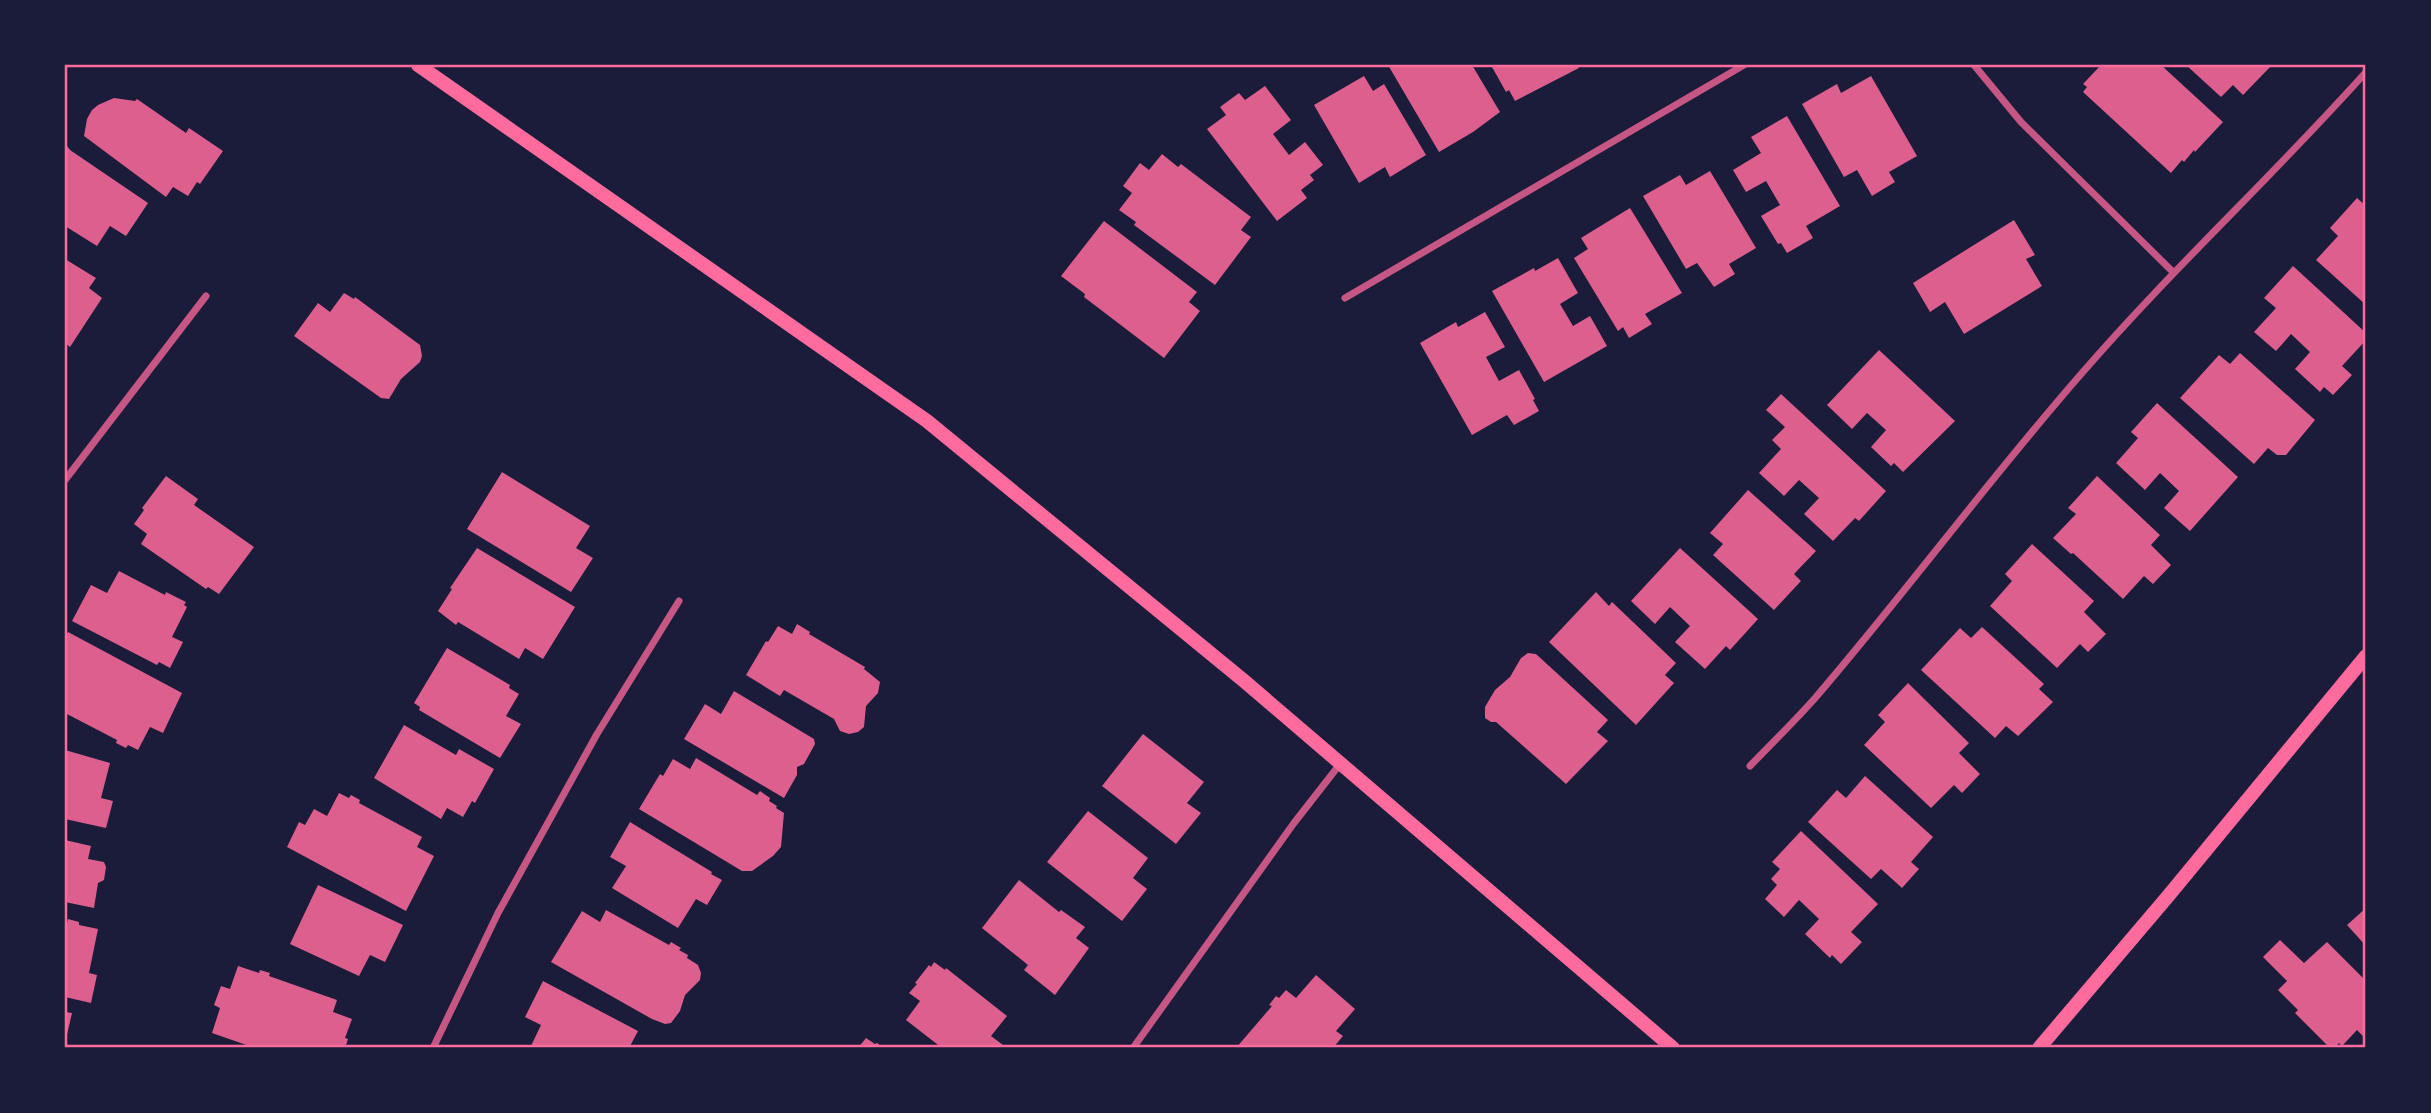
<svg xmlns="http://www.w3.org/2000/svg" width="2431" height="1113" viewBox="0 0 2431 1113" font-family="Cabin,sans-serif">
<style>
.building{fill:#dd5f8e}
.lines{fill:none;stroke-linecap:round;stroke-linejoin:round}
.minor{stroke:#c65784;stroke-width:7}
.secondary{stroke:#ff6b9d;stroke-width:14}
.neatline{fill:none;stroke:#ff6b9d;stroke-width:2.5}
</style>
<rect width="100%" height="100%" fill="#1b1b3a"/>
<path class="building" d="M1388,65H1472L1500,112L1473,132L1439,152Z
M1497,65H1577L1579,68L1515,101L1509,90L1506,92L1492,67Z
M2101,65H2161L2223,122L2195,152L2194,150L2184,162L2182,160L2171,173L2083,92L2087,87L2083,84Z
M2186,65H2272L2243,95L2233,85L2221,97Z
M1364,76L1373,91L1384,84L1426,155L1390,177L1385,167L1359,183L1314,105Z
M1871,76L1917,156L1889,172L1895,182L1872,196L1857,170L1844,177L1802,104L1837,84L1841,93Z
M1265,86L1291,120L1273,134L1289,155L1305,142L1323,165L1310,175L1314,180L1301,190L1307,198L1277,221L1207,129L1226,115L1220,107L1239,93L1245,100Z
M114,98L135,101L137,99L186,133L189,128L223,151L200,184L197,182L188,196L173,187L166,197L84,136L87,119L92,110L98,105Z
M1787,116L1840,206L1806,226L1813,238L1787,253L1781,243L1778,244L1761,216L1780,205L1766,181L1746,192L1733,170L1761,153L1751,137Z
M65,143L70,150L148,203L126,236L110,226L97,246L65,226Z
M1162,154L1178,167L1181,164L1251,217L1241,230L1251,237L1215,285L1134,225L1136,222L1119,210L1132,193L1123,186L1140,163L1149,170Z
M1710,171L1756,248L1729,264L1735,274L1714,287L1697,263L1686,269L1643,196L1680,175L1686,185Z
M2357,198L2366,206V305L2316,260L2338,236L2330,228Z
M1630,208L1682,293L1645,314L1652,324L1629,338L1623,327L1618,331L1574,258L1588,249L1581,238Z
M2014,220L2035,255L2026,259L2042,286L1964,334L1945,302L1930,312L1913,283Z
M1104,221L1197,292L1189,302L1200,311L1164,358L1084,297L1085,294L1061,276Z
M1558,258L1578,293L1560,304L1573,326L1590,316L1607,346L1544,382L1492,291L1534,268L1535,271Z
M65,259L96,278L89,288L102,298L70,347L65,343Z
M2293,266L2366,333V340L2342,366L2352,375L2333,395L2324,387L2320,392L2295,369L2310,352L2291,334L2276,351L2254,332L2276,308L2264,298Z
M344,293L354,299L355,297L420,345L422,356L420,362L401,379L389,399L381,398L294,336L318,303L330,312Z
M1485,312L1505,347L1486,357L1499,381L1519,370L1535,399L1533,400L1539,411L1514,425L1507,415L1472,435L1420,343L1456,322L1458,327Z
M1879,350L1955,421L1903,472L1894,463L1891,466L1871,447L1886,430L1867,413L1852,429L1827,405Z
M2240,353L2315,420L2286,455H2277L2268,448L2254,464L2180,398L2219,355L2230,364Z
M1781,394L1886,491L1859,521L1855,518L1833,541L1804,514L1819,498L1799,480L1784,496L1759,473L1781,449L1772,440L1785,427L1766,410Z
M2157,403L2238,477L2190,531L2164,508L2179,491L2160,473L2145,490L2116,463L2138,438L2131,432Z
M502,472L590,526L576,548L593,558L571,592L467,529Z
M166,476L198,499L194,505L254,547L219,594L208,587L206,589L141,544L147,534L134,524L144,510L142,508Z
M2097,476L2160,535L2151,545L2171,565L2153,584L2144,576L2123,599L2073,553L2071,554L2053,538L2076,514L2068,508Z
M1748,490L1816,551L1794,574L1801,581L1774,610L1713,555L1723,544L1710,533Z
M2032,544L2094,601L2084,612L2106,634L2088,652L2080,644L2057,668L1990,606L2012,581L2005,574Z
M477,548L575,607L543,659L525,648L519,659L458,622L456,625L438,611L452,589L450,588Z
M1680,548L1758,619L1730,650L1726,646L1705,669L1675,642L1690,626L1670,607L1655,624L1631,601Z
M119,571L165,595L166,592L186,602L184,605L187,607L172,637L183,642L170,668L159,662L157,665L72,621L91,585L107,593Z
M1596,592L1609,606L1612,602L1676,663L1665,675L1674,683L1636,725L1549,642Z
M797,624L810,632L809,634L865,667L864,669L880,682L878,693L866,706L864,727L858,732L849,734L840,731L834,719L784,690L780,696L746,675L766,641L768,642L778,626L792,634Z
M1982,627L2044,684L2039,689L2053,702L2018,736L2006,726L1995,738L1921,670L1960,628L1971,638Z
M68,632L182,693L163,733L150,727L138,750L128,745L126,748L116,743L117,740L65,713V638Z
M447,648L510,685L509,688L519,694L506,716L521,724L500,758L419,710L420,707L414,703Z
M1528,653L1536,654L1608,720L1597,732L1608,741L1566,784L1496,722H1491L1485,718V707L1495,690L1510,677L1521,658Z
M1908,683L1969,743L1959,753L1980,774L1962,793L1954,785L1931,808L1864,745L1885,722L1878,715Z
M734,691L814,739L815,744L804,764L797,767V775L784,798L684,739L705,704L721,714Z
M404,725L456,755L459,749L494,769L475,803L472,801L463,817L447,808L441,819L374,778Z
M1143,734L1204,782L1187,803L1201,813L1176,844L1102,786Z
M65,750L110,763L101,798L113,801L106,828L65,819Z
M696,758L757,795L760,791L770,798L769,801L777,806L776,808L784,813L781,847L773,856L752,871H742L639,809L660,774L663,776L673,759L690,769Z
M1865,776L1933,837L1911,862L1919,869L1902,888L1881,869L1871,879L1808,822L1837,790L1846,798Z
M339,793L349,798L351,795L360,800L359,803L422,837L417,847L434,856L406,911L287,847L299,822L305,825L314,809L327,816Z
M1088,811L1148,858L1133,878L1147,889L1122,921L1047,862Z
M630,822L712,872L711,874L722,880L707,905L696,899L678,928L612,888L626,866L610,857Z
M1801,831L1878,904L1851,932L1862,942L1841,964L1832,955L1830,958L1805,934L1819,919L1799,900L1784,917L1765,899L1777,885L1771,879L1780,869L1772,862Z
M65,840L91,846L88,859L104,862L106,867L104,880L98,883L94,908L65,902Z
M1019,880L1059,912L1061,910L1085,927L1076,938L1089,948L1055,995L1024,970L1028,965L982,928Z
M318,885L403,925L385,962L370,955L359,976L290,944Z
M2366,908V946L2347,925Z
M606,910L669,945L671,942L681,948L679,950L688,955L687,958L698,965L701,973L700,980L685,995L680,1011L671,1023L665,1024L652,1019L551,962L582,911L600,922Z
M68,919L79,922V925L98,929L89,973L97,975L91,1003L65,997V922L67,923Z
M2280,940L2304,963L2327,942L2366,981V1039L2357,1030L2342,1046L2339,1043L2334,1048H2330L2295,1013L2298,1010L2278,990L2287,981L2263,957Z
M934,962L945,970L946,968L1007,1016L991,1036L1007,1048H942L906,1020L920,1001L909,993L917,984L915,983L929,965L931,967Z
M238,966L259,973L260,970L270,973L269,976L337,1000L333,1012L352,1019L345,1038L348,1039L345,1048H255L212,1033L220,1008L214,1005L221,986L230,989Z
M1316,975L1355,1009L1336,1031L1343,1036L1333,1048H1236L1272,1006L1269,1005L1276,996L1279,998L1286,990L1296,998Z
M543,981L638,1031L629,1048H530L541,1025L525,1017Z
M65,1012L72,1013L66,1039H65Z
M866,1038L875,1044L877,1043L884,1048H858Z"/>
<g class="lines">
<path class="minor" d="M1974,65L2021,122L2173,272
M1345,298L1744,65
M65,480L206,296
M1750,766C1772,743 1795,721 1816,697C1907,591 1990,478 2082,373C2172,269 2274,175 2366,72
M433,1048L498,913L597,734L679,601
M1133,1048L1294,823L1340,764"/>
<path class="secondary" d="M418,65L927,421L1243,680L1673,1048
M2039,1048L2169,895L2366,656"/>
</g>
<rect width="2431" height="1113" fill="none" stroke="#1b1b3a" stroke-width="133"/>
<rect x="66" y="66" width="2298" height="980" class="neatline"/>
</svg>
